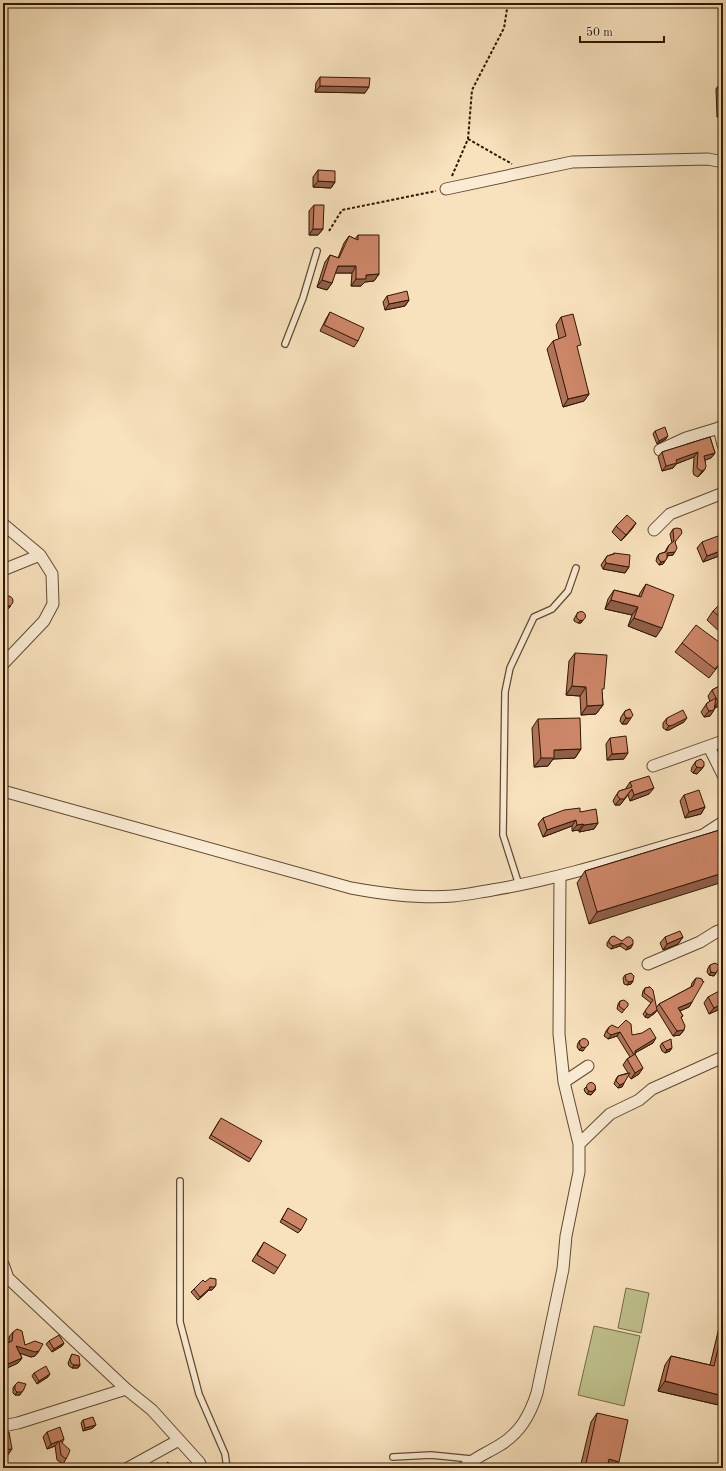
<svg xmlns="http://www.w3.org/2000/svg" width="726" height="1471" viewBox="0 0 726 1471" font-family="'Old Standard TT',serif">
<style>
.green{fill:#c0c28e;stroke:#776c47}
.lines{fill:none;stroke-linecap:round;stroke-linejoin:round}
.lane-casing{stroke:#604a2f;stroke-width:8}
.street-casing{stroke:#604a2f;stroke-width:13}
.path{stroke:#2e1700;stroke-width:2;stroke-dasharray:3 2;stroke-linecap:butt}
.lane{stroke:#faecd4;stroke-width:5.5}
.street{stroke:#faecd4;stroke-width:11}
.wall{fill:#b07359;stroke:#2e1700}
.shaded-wall{fill:#905e49;stroke:#2e1700}
.building{fill:#cd8668;stroke:#2e1700}
</style>
<rect width="100%" height="100%" fill="#f8e2bd"/>
<filter id="stains"><feTurbulence type="fractalNoise" baseFrequency=".005" numOctaves="4"/><feColorMatrix values="0 0 0 0 .2 0 0 0 0 .09 0 0 0 0 .02 0 0 0 .5 -.17"/></filter>
<radialGradient id="worn" r=".72"><stop offset=".6" stop-color="#630" stop-opacity="0"/><stop offset="1" stop-color="#630" stop-opacity=".3"/></radialGradient>
<path class="green" d="M626,1288L649,1293L641,1333L618,1328Z
M594,1326L640,1336L624,1406L578,1395Z"/>
<g class="lines">
<g class="lane-casing">
<path id="lane" d="M285,344L303,298L317,251
M519,885L503,835L505,692L510,668L534,617L552,609L568,591L576,568
M180,1181V1322L199,1394L225,1454L227,1468
M393,1457L431,1455L471,1459L470,1460"/>
</g>
<g class="street-casing">
<path id="street" d="M446,189L572,162L708,159L723,162
M723,425L719,428L723,445
M660,450L686,438L719,428
M3,524L40,555L52,574L53,604L44,621L3,664
M654,530L670,514L723,493
M3,570L40,555
M709,747L723,775
M653,766L723,741
M3,791L351,888C384,894 419,899 453,896C466,895 479,892 492,890C564,878 633,855 703,835L723,822
M648,964L700,942L716,932L723,929
M564,1082L588,1066
M579,1144L610,1114L639,1100L652,1089L723,1057
M3,1264L8,1278L126,1389L152,1410L199,1462L202,1468
M3,1426L18,1423L126,1389
M128,1468L179,1440
M463,1468C474,1458 487,1453 500,1445C520,1433 530,1415 537,1393L563,1269L566,1236L579,1172V1144L564,1082L559,1034L560,876"/>
</g>
<path class="path" d="M468,139L512,164
M452,176L468,139L472,90L504,28L508,3
M329,231L342,210L436,191"/>
<use href="#lane" class="lane"/>
<use href="#street" class="street"/>
</g>
<path class="wall" d="M320,77L365,93L315,92L316,83Z
M718,86H723V117H717L716,89Z
M318,170L335,182L331,188L313,187V177Z
M314,205L323,229L318,235H309V211Z
M358,235L379,274L374,281L365,282L361,286H351L352,273H335L332,283L327,290L317,287L325,262L330,255L338,258L344,243L349,236L355,239Z
M387,296L409,300L405,306L385,310L383,302Z
M330,312L358,341L354,347L320,331L326,319Z
M561,317L589,394L584,401L563,407L547,349L553,341L559,339L556,325Z
M655,431L666,439L657,444L653,434Z
M710,437L715,453L711,458L705,460V469L701,474L698,477L694,475L693,472L694,457L676,464L673,468L662,471L658,457L662,452Z
M636,523L632,529L621,541L612,532L616,526Z
M673,529L675,542L673,555L667,556V558L663,564L659,565L656,561L657,557L659,554L665,552L667,548L669,545L672,543L670,534Z
M723,529V540L720,541L721,533Z
M702,542L723,550L719,556L703,562L697,548Z
M614,553L629,567L625,573L603,569L601,565L607,556L613,554Z
M646,584L656,637L628,626L632,615L605,609L608,599L614,590L639,596L640,593Z
M3,599L8,609H5L3,608Z
M723,601V635L707,620L713,611Z
M578,612L583,620L581,623H578L574,621V619Z
M682,643L723,660L709,678L675,652Z
M575,653L602,692L603,705L596,714L581,715L580,696L566,695L569,661Z
M723,684V704L715,708L710,716L704,717L701,712L707,703L710,702L708,696L712,690Z
M630,709L627,724H622L620,721L621,717L625,711Z
M667,718L684,722L669,730H666L663,728V723Z
M538,719L581,749L575,758L553,759L548,766L534,767L532,728Z
M610,738L624,759L607,760L606,744Z
M696,761L704,766L699,772L697,774L693,773L691,771L692,767Z
M630,782L649,794L630,801L628,795L620,805H615L613,801L615,797L619,791L626,789V788Z
M684,795L705,807L701,814L685,818L680,801Z
M580,812L598,823L594,829L579,832V830L572,831V826L543,837L538,824L543,818Z
M723,829L589,924L577,883L585,871Z
M611,937L622,941L631,948L626,950L620,946L611,949L607,946V943Z
M665,937H683L678,944L663,950L660,943Z
M710,965L716,973L714,976L709,975L707,972L708,968Z
M625,975L633,981L631,984L627,985L624,984L623,978Z
M696,978L692,1002L689,1007L680,1011L683,1016L681,1018L684,1030L680,1035L673,1036L657,1010L655,1013L648,1018L645,1017L643,1014L651,1003L642,996L643,991L645,988L650,987L656,1008L659,1004L691,987L692,983Z
M723,993V1007L709,1014L704,1003L708,997Z
M620,1001L625,1009L622,1013L617,1009L618,1004Z
M609,1027L653,1043L635,1053L639,1074L631,1079L628,1075L622,1087L618,1088L614,1084L616,1079L618,1076L628,1073L623,1065L627,1059L630,1057L617,1036L608,1039L604,1036L606,1031Z
M580,1040L583,1051L579,1050L577,1047L578,1043Z
M662,1043L670,1051L665,1053L662,1051L660,1046Z
M587,1086L596,1089L591,1095L587,1094L585,1092L584,1089Z
M219,1121L251,1159L249,1162L209,1138Z
M288,1208L301,1230L298,1233L280,1222Z
M264,1242L278,1268L274,1274L252,1261Z
M205,1282L214,1288L212,1290H209L198,1300L191,1292L194,1289Z
M723,1311V1406L658,1391L665,1365L671,1356L710,1365Z
M13,1332L25,1345L39,1351L35,1356L31,1357L20,1353L22,1358L18,1363L5,1369L3,1366V1345L9,1342V1337Z
M49,1341L64,1343L62,1346L52,1352L46,1344Z
M72,1354L80,1365L78,1368H72L69,1366L68,1363Z
M34,1373L48,1377L37,1384L32,1376Z
M15,1385L20,1395H15L13,1393V1388Z
M597,1413L614,1468H580L591,1422Z
M83,1420L96,1425L93,1428L83,1431L81,1423Z
M47,1432L64,1439L62,1443L66,1459L63,1464L57,1460L55,1446L47,1449L43,1437Z"/>
<path class="shaded-wall" d="M320,86L369,87L365,93L315,92Z
M719,114H723V117H717Z
M318,181L335,182L331,188L313,187Z
M313,229H323L318,235H309Z
M338,266H356L352,273H333Z
M379,274L374,281L365,282L361,286H351L356,279L366,275Z
M322,280L332,283L327,290L317,287Z
M409,300L405,306L385,310L389,304Z
M589,394L584,401L563,407L568,399Z
M668,436L666,439L657,444L659,441Z
M698,452L694,457L676,464L673,468L662,471L666,466L676,460Z
M715,453L711,458L700,462L704,456Z
M705,469L701,474L698,477L702,471Z
M636,523L632,529L621,541Z
M723,536V540L720,541Z
M723,550L719,556L703,562L707,556Z
M675,552L673,555L665,556L667,553Z
M665,561L663,564L659,565L661,562Z
M606,563L629,567L625,573L603,569Z
M611,600L638,607L632,615L605,609Z
M7,606H11L8,609H5Z
M634,618L662,628L656,637L628,626Z
M581,620H583L581,623H578Z
M572,686L586,687L580,696L566,695Z
M723,700V704L714,708L718,702Z
M603,705L596,714L581,715L587,706Z
M714,710L710,716L704,717L709,711Z
M626,718H631L627,724H622Z
M687,718L684,722L669,730H666L669,726Z
M581,749L575,758L553,759L548,766L534,767L541,758L554,750Z
M628,753L624,759L607,760L612,754Z
M704,766L699,772L697,774L693,773L697,767Z
M654,788L649,794L630,801L634,795Z
M632,789L620,805H615L620,799Z
M705,807L701,814L685,818L689,812Z
M576,820L572,826L543,837L547,830Z
M598,823L594,829L579,832L584,825Z
M583,824L579,830L572,831L577,825Z
M723,873V882L589,924L597,912Z
M683,937L678,944L663,950L667,944Z
M622,943L620,946L611,949L613,946Z
M633,944L631,948L626,950L628,947Z
M711,972L716,973L714,976L709,975Z
M633,981L631,984L627,985L629,982Z
M692,1002L689,1007L675,1013L678,1008Z
M723,1003V1008L709,1014L714,1008Z
M657,1010L655,1013L648,1018L645,1017L647,1014Z
M684,1030L680,1035L673,1036L677,1031Z
M620,1032L617,1036L608,1039L611,1035Z
M656,1038L653,1043L633,1054L635,1051Z
M588,1044L583,1051L579,1050L582,1047Z
M672,1048L670,1051L665,1053L667,1050Z
M643,1068L639,1074L631,1079L635,1073Z
M624,1083L622,1087L618,1088L620,1085Z
M596,1089L591,1095L587,1094L589,1091Z
M216,1285L214,1288L212,1290H209L198,1300L209,1287Z
M64,1343L62,1346L52,1352L54,1349Z
M16,1346L39,1351L35,1356L31,1357L13,1351Z
M22,1358L18,1363L5,1369L8,1364Z
M74,1365H80L78,1368H72Z
M50,1374L48,1377L37,1384L39,1381Z
M665,1381L723,1396V1406L658,1391Z
M24,1389L20,1395H15L17,1392Z
M96,1425L93,1428L83,1431L85,1428Z
M59,1441L55,1446L47,1449L51,1444Z
M12,1449L8,1455L3,1456V1450Z
M609,1459L619,1462L614,1468H603Z"/>
<path class="building" d="M320,77L370,78L369,87L320,86Z
M718,86H723V114H719Z
M318,170L335,171V182L318,181Z
M314,205H324L323,229H313Z
M358,235H379V274L366,275V279H356V266H338L332,283L322,280L330,255L339,258L349,236L358,240Z
M407,291L409,300L389,304L387,296Z
M330,312L364,328L358,341L324,325Z
M573,314L581,345L577,346L589,394L568,399L553,341L566,336L561,317Z
M665,427L668,436L659,441L655,431Z
M710,437L715,453L704,456L706,466L705,469L702,471L698,469L697,467L698,452L676,460L677,463L666,466L662,452Z
M627,515L636,523L626,535L616,526Z
M677,528L681,529L682,533L675,542L677,548L675,552L667,553V558L665,561L661,562L658,558L659,554L666,552L669,545L674,541L673,531V529Z
M718,536L723,550L707,556L702,542Z
M614,553L630,555L629,567L606,563L605,560L607,556L614,554Z
M646,584L674,595L662,628L634,618L638,607L611,600L614,590L641,597Z
M3 601a5 5 0 1 1 10 0a5 5 0 1 1-10 0Z
M723,601V620L713,611Z
M576.5 616a4.5 4.5 0 1 1 9 0a4.5 4.5 0 1 1-9 0Z
M696,625L723,645V659L715,669L682,643Z
M3,626L7,629V633L4,636H3Z
M575,653L607,655L604,689H602L603,705L587,706L586,687L572,686Z
M723,684V700L718,702L712,690Z
M716,698L714,710L709,711L706,706L707,703Z
M630,709L633,715L631,718H626L624,714L625,711Z
M683,710L687,718L673,725L669,726L666,723L667,718Z
M580,718L581,749L554,750V758H541L538,719Z
M626,736L628,753L612,754L610,738Z
M701,759L704,762V766L701,768L697,767L695,765L696,761Z
M649,776L654,788L634,795L632,789L624,799H620L617,795L619,791L632,787L630,782Z
M699,790L705,807L689,812L684,795Z
M580,808V812L596,809L598,823L584,825L583,824L577,825L576,820L547,830L543,818L564,810Z
M723,829V873L597,912L585,871Z
M680,931L683,937L667,944L665,937Z
M614,936L622,941L627,937H630L633,940V944L628,947L622,943L613,946L609,943V940L611,937Z
M715,963L720,966L716,973L711,972L710,969V965Z
M631,973L634,976L633,981L629,982L626,980L625,975Z
M696,978H699L702,979L703,982L704,981L692,1002L678,1008L683,1016L681,1017L685,1026L684,1030L677,1031L659,1004L693,986Z
M650,987L653,990L657,1010L650,1015L647,1014L645,1011L653,1000L644,993L645,988Z
M721,990L723,993V1003L714,1008L708,997Z
M624,1000L628,1003V1006L624,1010L619,1006L620,1001Z
M626,1020L631,1024L632,1035L642,1033L650,1028L656,1038L635,1051V1054L634,1055L620,1032L611,1035L607,1032L609,1027L612,1025L618,1028Z
M579.5 1043a4.5 4.5 0 1 1 9 0a4.5 4.5 0 1 1-9 0Z
M671,1039L672,1048L667,1050L665,1048L662,1043Z
M635,1054L643,1068L635,1073L627,1059Z
M630,1073L624,1083L620,1085L616,1081L618,1076Z
M586.5 1087a4.5 4.5 0 1 1 9 0a4.5 4.5 0 1 1-9 0Z
M221,1118L262,1141L251,1159L211,1135Z
M288,1208L307,1219L301,1230L282,1219Z
M264,1242L286,1255L278,1268L257,1255Z
M210,1278L216,1279V1285L214,1287H209L210,1288L200,1297L194,1289L203,1280L205,1282Z
M723,1328V1396L665,1381L671,1356L714,1366Z
M17,1329L22,1331L25,1345L35,1341L43,1344L39,1351L35,1352L16,1346L22,1358L8,1364L3,1353V1345L12,1341L13,1332Z
M59,1335L64,1343L54,1349L49,1341Z
M72,1354L79,1356L80,1365H74L71,1363L70,1359Z
M46,1366L50,1374L39,1381L34,1373Z
M18,1382L26,1384L24,1389L22,1392H17L15,1390V1385Z
M597,1413L628,1420L619,1462L609,1459L607,1468H585Z
M93,1417L96,1425L85,1428L83,1420Z
M60,1427L64,1439L60,1441L70,1450L69,1453L66,1459L61,1455L59,1441L51,1444L47,1432Z
M9,1432L12,1449L3,1450V1433Z
M168,1462L172,1468H159Z"/>
<rect width="726" height="1471" fill="none" stroke="#f8e2bd" stroke-width="16"/>
<rect x="4" y="4" width="718" height="1463" fill="none" stroke="#2e1700" stroke-width="2"/>
<rect x="8" y="8" width="710" height="1455" fill="none" stroke="#2e1700"/>
<path d="M580 36v6h84v-6" fill="none" stroke="#2e1700" stroke-width="2"/>
<text x="586" y="36" font-size="12" fill="#2e1700" stroke="#faecd4" stroke-width="3" paint-order="stroke">50 m</text>
<rect width="100%" height="100%" filter="url(#stains)"/>
<rect width="100%" height="100%" fill="url(#worn)"/>
</svg>
